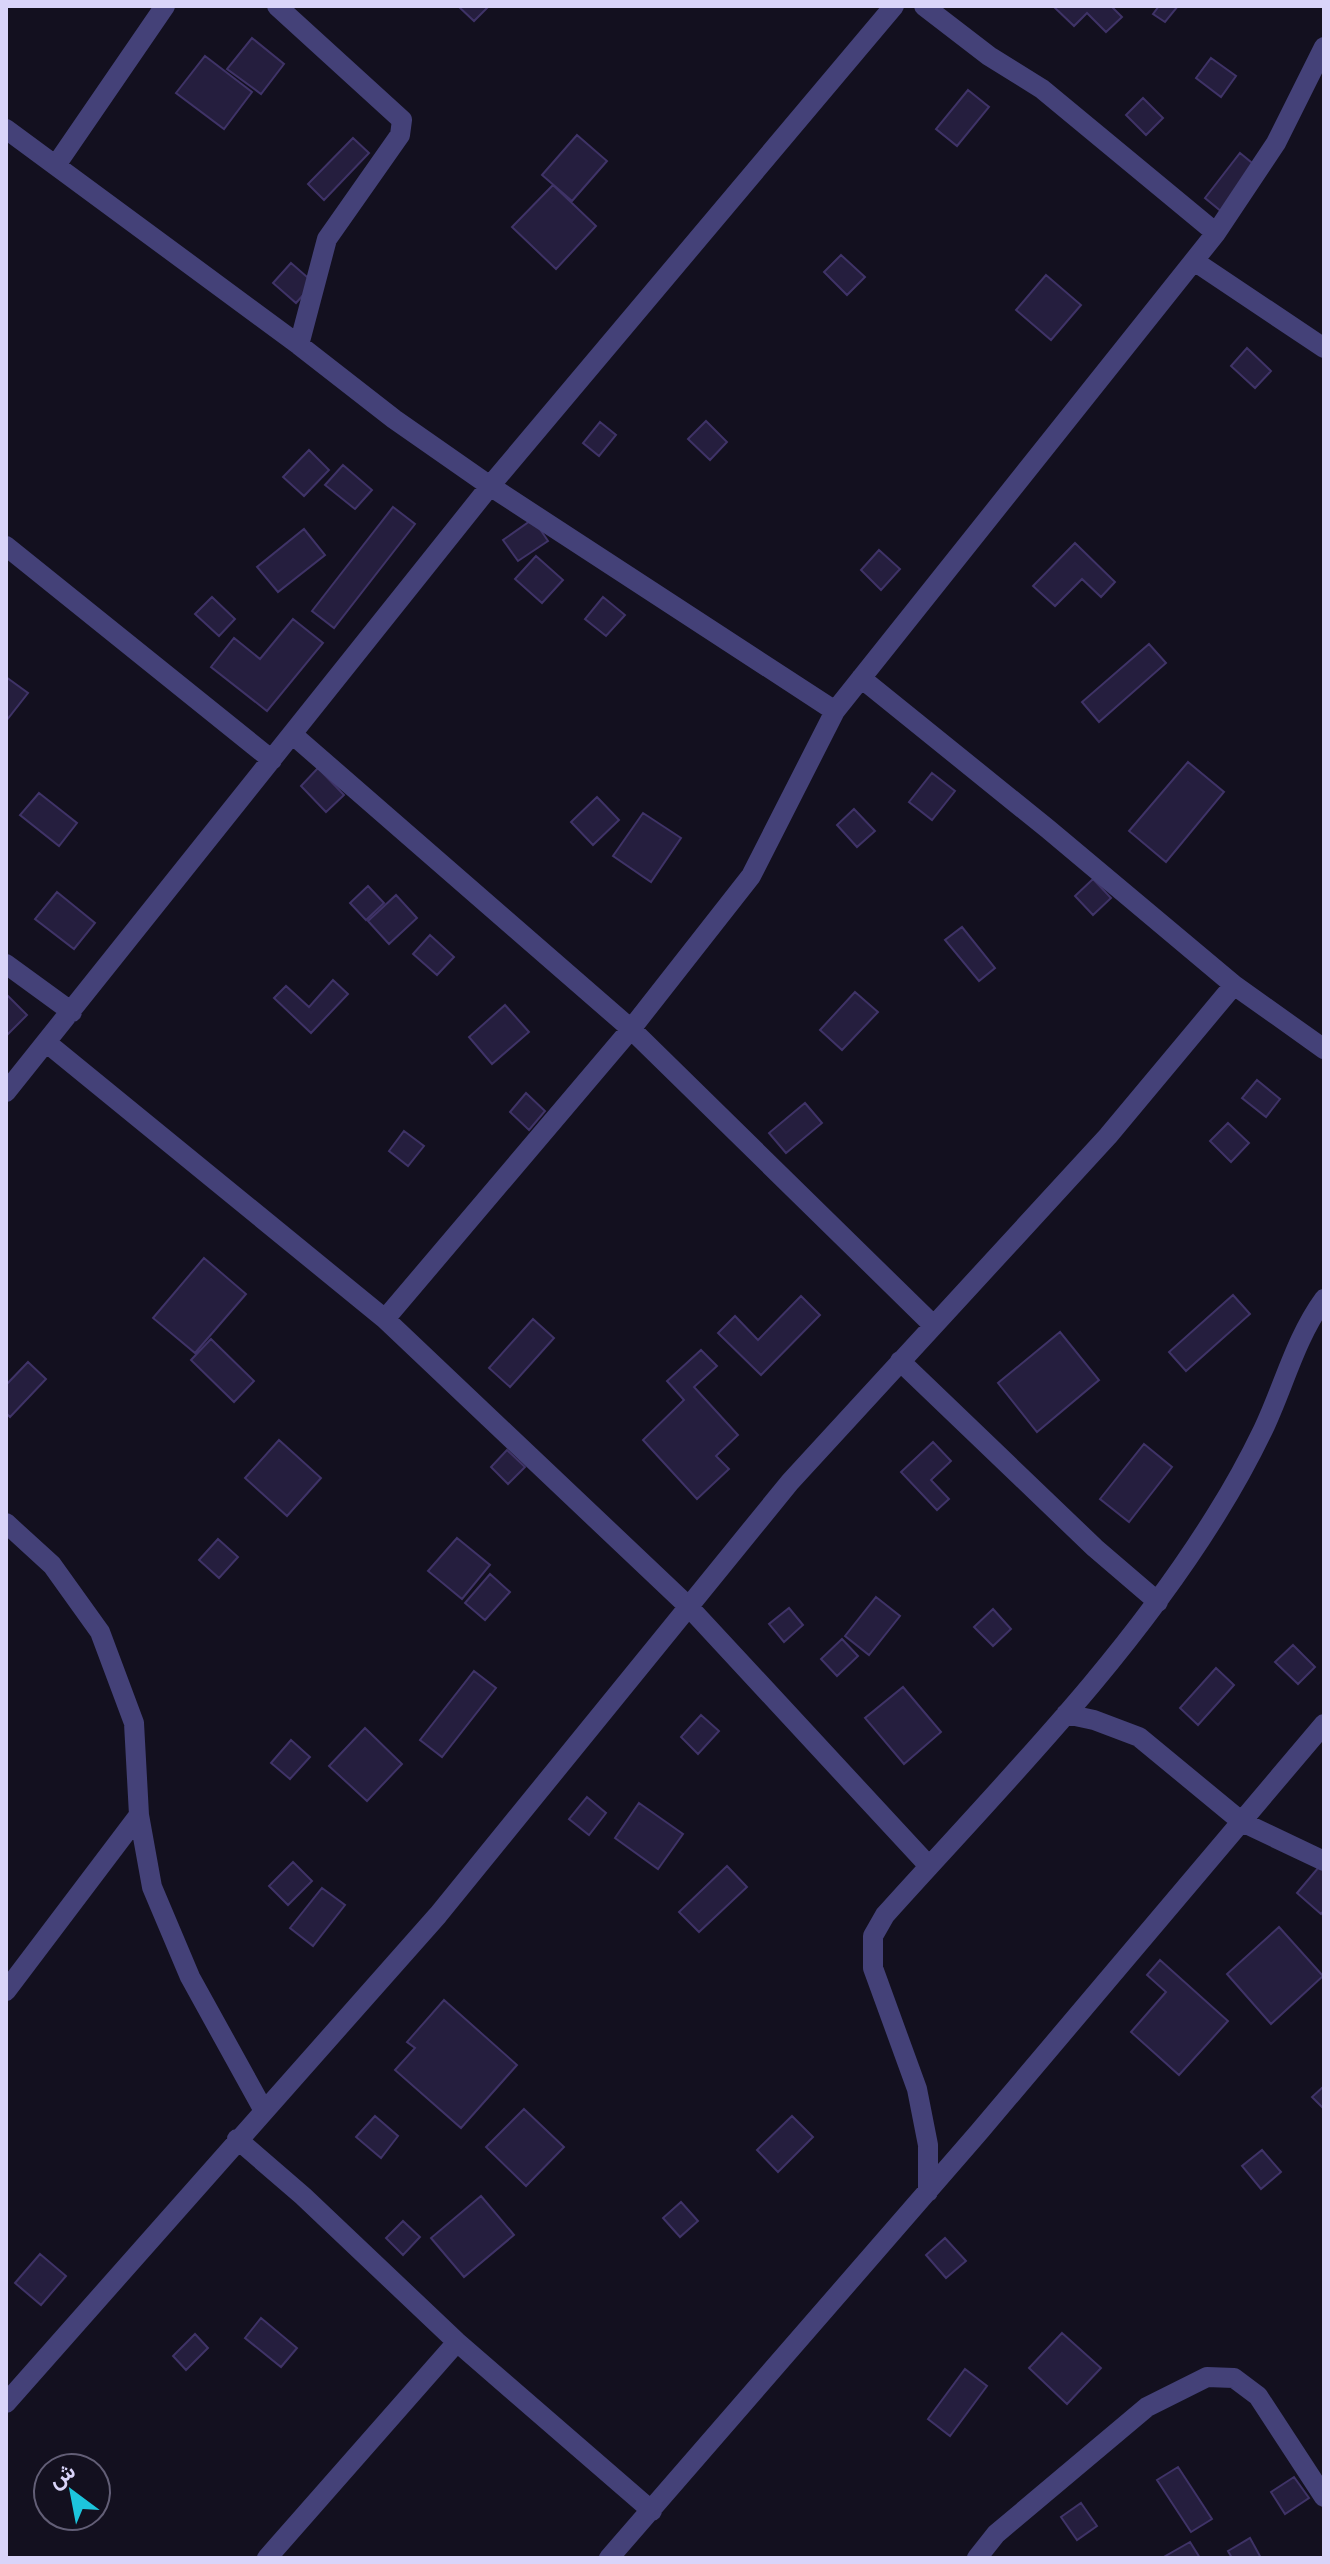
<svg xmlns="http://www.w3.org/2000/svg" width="1330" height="2564" viewBox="0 0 1330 2564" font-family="Quicksand,Vazirmatn,sans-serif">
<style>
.building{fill:#251e3e;stroke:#3f3367;stroke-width:2}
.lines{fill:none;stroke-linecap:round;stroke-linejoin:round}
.minor{stroke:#444178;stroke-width:20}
</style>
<rect width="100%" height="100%" fill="#13101f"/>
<path class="building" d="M458,6H489L474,21Z
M1053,6H1111L1122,17L1106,32L1087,13L1074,26Z
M1159,6H1178L1165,22L1153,14Z
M252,38L284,64L261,94L227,69Z
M205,56L252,92L224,129L176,93Z
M1211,58L1236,76L1221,97L1196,78Z
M968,90L989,107L957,146L936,129Z
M1143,98L1163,118L1146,135L1126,115Z
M577,135L607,161L572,201L542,175Z
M353,138L369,153L324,200L308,184Z
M1240,153L1257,167L1222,212L1205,198Z
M553,185L596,226L556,269L512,227Z
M841,255L865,277L847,295L824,272Z
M291,263L314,283L296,303L273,283Z
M1046,275L1081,305L1051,340L1016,310Z
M1247,348L1271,371L1255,388L1231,366Z
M706,421L727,442L710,460L688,439Z
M600,422L616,435L599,456L583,443Z
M309,450L329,470L304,496L283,477Z
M343,465L372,490L355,509L325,485Z
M393,507L415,524L334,628L312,611Z
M533,519L548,541L518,561L503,540Z
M304,529L325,555L278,592L257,567Z
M1075,543L1115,582L1101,597L1082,579L1055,606L1033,586Z
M879,550L900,569L881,590L861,570Z
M536,556L563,580L542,603L515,579Z
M212,597L235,619L219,636L195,614Z
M603,597L625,615L606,636L585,619Z
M293,619L323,643L267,711L211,667L234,638L260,659Z
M1149,644L1166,663L1099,722L1082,702Z
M6,677L28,693L6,721Z
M1188,762L1224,792L1166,862L1129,831Z
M318,768L344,795L326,812L301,786Z
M932,773L955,791L932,820L909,802Z
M39,793L77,823L59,846L20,815Z
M597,797L619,820L593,845L571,822Z
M854,809L875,831L857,847L837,825Z
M643,813L681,838L651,882L613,856Z
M1093,879L1111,898L1093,915L1075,896Z
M368,886L384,903L366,920L350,903Z
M57,892L95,923L74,949L35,919Z
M396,895L417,918L389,944L368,921Z
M962,927L995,968L979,981L945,940Z
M430,935L454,957L437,975L413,954Z
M333,980L348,994L311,1033L274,998L286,986L309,1007Z
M855,992L878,1012L842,1050L820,1030Z
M6,994L27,1015L6,1036Z
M505,1005L529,1032L492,1064L469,1037Z
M1257,1080L1280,1099L1266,1117L1242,1098Z
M526,1093L545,1111L529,1130L510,1112Z
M805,1103L822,1123L786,1153L769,1133Z
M1228,1123L1249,1143L1231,1162L1210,1141Z
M404,1131L424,1146L408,1166L389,1151Z
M204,1258L246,1294L195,1353L153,1318Z
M1233,1295L1250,1314L1186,1371L1169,1352Z
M801,1296L820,1315L761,1375L718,1333L735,1316L758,1340Z
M533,1319L554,1338L510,1387L489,1368Z
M1060,1332L1099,1380L1037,1432L998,1383Z
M211,1339L254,1381L234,1402L191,1360Z
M701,1350L717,1366L694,1387L738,1435L716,1456L729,1469L697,1499L643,1440L684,1400L667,1381Z
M28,1362L46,1379L10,1417L6,1413V1385Z
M279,1440L321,1478L287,1516L245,1478Z
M933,1442L951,1461L931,1480L949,1499L937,1510L901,1472Z
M1144,1444L1172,1467L1129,1522L1100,1499Z
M507,1450L525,1467L508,1484L491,1467Z
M457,1538L490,1565L462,1599L428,1571Z
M218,1539L238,1557L219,1578L199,1560Z
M490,1574L510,1592L485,1620L465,1603Z
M876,1597L900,1616L869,1655L845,1636Z
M789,1608L803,1625L784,1642L769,1624Z
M993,1609L1011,1629L993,1646L974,1627Z
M842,1639L858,1656L837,1676L821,1659Z
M1293,1645L1315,1667L1298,1684L1275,1662Z
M1216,1668L1234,1685L1198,1725L1180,1708Z
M474,1671L496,1688L442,1757L420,1740Z
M903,1687L941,1732L904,1764L865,1718Z
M701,1715L719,1731L698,1754L681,1737Z
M365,1728L402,1764L367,1801L329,1766Z
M291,1740L310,1757L290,1779L271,1763Z
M587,1797L606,1813L589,1835L569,1819Z
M639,1803L683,1834L658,1869L615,1838Z
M1324,1861V1910L1321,1914L1297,1893Z
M293,1862L312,1881L288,1905L269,1886Z
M727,1866L747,1887L699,1932L679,1912Z
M322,1888L345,1905L313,1946L290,1928Z
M1279,1927L1323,1976L1271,2024L1227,1974Z
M1160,1960L1228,2021L1179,2075L1131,2032L1166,1992L1147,1975Z
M444,2000L517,2065L461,2128L395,2070L415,2048L407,2042Z
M1324,2086V2109L1312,2097Z
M524,2109L564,2147L526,2186L486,2147Z
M375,2116L398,2136L381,2158L356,2137Z
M792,2116L813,2137L778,2172L757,2150Z
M1262,2150L1281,2172L1261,2189L1242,2166Z
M481,2196L514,2235L464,2277L431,2238Z
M681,2202L698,2221L680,2237L663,2218Z
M403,2221L420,2237L403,2255L386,2238Z
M945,2238L966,2261L946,2278L926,2255Z
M40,2254L66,2276L41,2305L15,2283Z
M261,2318L297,2348L281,2367L245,2338Z
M1062,2333L1101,2368L1067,2404L1029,2368Z
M195,2334L208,2348L186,2370L173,2356Z
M965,2369L987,2386L950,2436L928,2419Z
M1178,2467L1212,2519L1191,2532L1157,2480Z
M1294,2477L1309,2498L1285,2514L1271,2492Z
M1081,2503L1097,2526L1077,2540L1061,2517Z
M1250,2538L1261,2558H1232L1228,2551Z
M1190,2542L1200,2558H1162Z"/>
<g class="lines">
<path class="minor" d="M277,6L402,120L400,135L327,239L299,345
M924,6L989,56L1042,89L1216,233
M6,129L299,345L394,419L490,486L835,711
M56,165L165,6
M1194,261L1324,348
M6,546L272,760
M861,678L1048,829L1234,985L1324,1049
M292,734L631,1029L933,1325
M6,964L72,1012
M47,1043L385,1319L688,1606L929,1866
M6,1092L490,486L894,6
M385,1319L631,1029L751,876L835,711L1216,233L1276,143L1324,47
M900,1361L1095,1548L1158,1602
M6,1523L52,1565L100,1632L134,1723L139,1815L152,1887L190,1977L264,2111
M1066,1714L1094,1720L1139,1737L1242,1822L1324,1861
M6,1991L139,1815
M237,2139L303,2196L457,2342L652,2511
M928,2192V2145L917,2089L873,1968V1936L885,1915C1000,1787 1125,1662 1216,1515C1233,1488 1249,1459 1263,1430C1284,1386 1295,1339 1324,1299
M6,2403L438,1915L790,1482L1108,1136L1234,985
M267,2558L457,2342
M609,2558L979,2132L1324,1724
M977,2558L996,2534L1147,2407L1207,2377L1234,2378L1258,2396L1324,2497"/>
</g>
<rect width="1330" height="2564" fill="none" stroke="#d9d4f9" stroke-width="16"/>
<g transform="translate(72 2492) rotate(328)"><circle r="38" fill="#13101f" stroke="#625e76" stroke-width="2"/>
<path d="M0-6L14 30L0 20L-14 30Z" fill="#1dc5dc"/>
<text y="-12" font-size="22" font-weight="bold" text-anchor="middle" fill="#d9d4f9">ش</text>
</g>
</svg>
